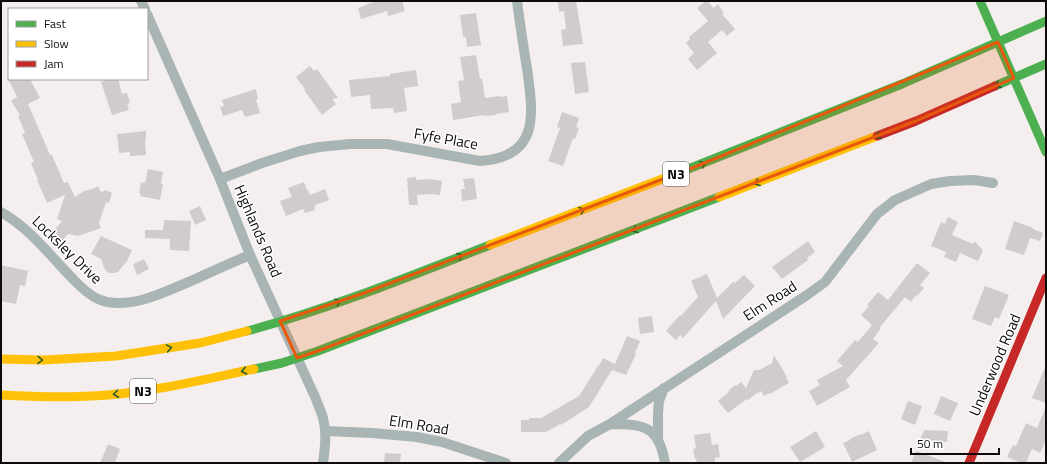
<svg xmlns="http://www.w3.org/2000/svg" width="1047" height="464" viewBox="0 0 1047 464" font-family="'Titillium Web',sans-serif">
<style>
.building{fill:#d0cccc}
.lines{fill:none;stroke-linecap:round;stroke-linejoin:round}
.street{stroke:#a8b5b4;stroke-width:10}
.fast{stroke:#4caf50;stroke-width:9}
.slow{stroke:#ffc107;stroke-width:9}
.jam{stroke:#c62828;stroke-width:9}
.oneway{stroke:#2d5d2d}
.marked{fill:#e8590c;fill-opacity:0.2;stroke:#e8590c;stroke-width:3;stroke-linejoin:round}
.labels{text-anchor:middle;stroke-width:3;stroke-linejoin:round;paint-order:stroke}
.shield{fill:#fff;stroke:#565454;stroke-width:1}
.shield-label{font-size:14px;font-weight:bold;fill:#0e0b0a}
.street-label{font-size:15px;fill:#0e0b0a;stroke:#fff}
</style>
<rect width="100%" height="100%" fill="#f4efee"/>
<path class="building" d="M376,1H402L405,11L388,16L387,11L361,19L358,8Z
M558,1H576L583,44L563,46L561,30L566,29L564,11L559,12Z
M706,1H708L713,8L718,4L724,13L722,14L735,29L727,36L722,30L708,42L717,53L697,70L688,59L694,53L686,43L690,39L689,37L708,21L697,8Z
M476,13L481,45L467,47L466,37H463L460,15Z
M476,55L480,79L482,78L485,98L499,96L500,97L507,96L509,112L496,114V115L484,116V115L453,120L451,104L461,102L458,81L464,80L460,57Z
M585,62L589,92L575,94L571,63Z
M310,66L314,71L317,69L338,98L332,99L336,104L322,115L304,90L305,89L296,77Z
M416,70L418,86L404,88L407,111L394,113L393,108L371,109L370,95L351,97L349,80L390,76V74Z
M8,79H30L40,98L28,104L50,155H52L64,183L68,182L75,197L84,191L92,189L98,186L101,192L106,190L112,193L109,203L106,202L99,223L101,228L78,236L68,234L62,241L52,233L62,221L57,219L65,195L47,203L37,180H38L31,163L34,162L22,134L25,133L18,116L20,115L11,101L17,97Z
M109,79H118L122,94L127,93L130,103L127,104L129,110L112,115L101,82Z
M256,89L258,99L256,100L260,113L245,117L242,110L223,116L220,107L224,106L222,100Z
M562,112L579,118L576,127L579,128L575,139L573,138L563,166L548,161L560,128L557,127Z
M146,131V140H145L146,155L130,156V152L119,153L117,134Z
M148,169L163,172L161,184H163L160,200L140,196L141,194L139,193L141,182L145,183Z
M416,177V180L430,179L442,181L440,195L432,194L417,195L418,205H409L407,178Z
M474,178L477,199L462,201L461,189H465L463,179Z
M304,182L307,190H308L310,195L325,189L329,200L315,205V207L314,208L315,210L305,213L303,209L286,216L280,201L292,197L288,188Z
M200,206L206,220L195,225L189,211Z
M948,217L958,222L952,235L973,244L974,241L983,250L978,261L960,253L956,262L944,257L946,252L931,246L941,222L945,224Z
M164,220L191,221L189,251L170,250V239L145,238V230H163Z
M1014,221L1033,228V229L1043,233L1040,241L1030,238L1024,255L1005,249Z
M101,236L132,250L127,261L118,272L114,273H109L105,270L101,259L91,254Z
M808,241L815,252L807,258L808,260L782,279L772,267Z
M144,259L149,269L137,275L133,264Z
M917,263L930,273L920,285L924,288L917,296L916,295L911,302L905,297L880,327L881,328L873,339L879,343L846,380L850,387L817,406L809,391L820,385L817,380L843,366L837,361L855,340L858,342L872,325L861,315L869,306L867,305L878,292L888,300Z
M1,265L28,271L25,286L20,285L16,304L1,301Z
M707,274L717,298L733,282L735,283L744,275L755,286L723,319L716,301L683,338L680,335L676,340L666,331L680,315L681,316L698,297L691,281Z
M985,286L1009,295L999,319L995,317L991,326L972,319Z
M652,316L654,332L640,334L638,318Z
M627,336L640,341L635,353L636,354L626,375L612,370L589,407L561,425L560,424L546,432H521V420H529V418H541L579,396L598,366H599L603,358L615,364Z
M774,355L787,377L786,378L789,383L770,394L769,393L764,396L761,391L757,394V393L748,400L747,399L728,413L718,401L729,392L728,391L735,385L736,386L741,382L746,388L754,370H759L772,363Z
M1046,365V403L1032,398Z
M941,396L958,403L950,421L934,414Z
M908,401L922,406L915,425L901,419Z
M1046,407V440L1040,453L1032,449L1026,463H1021L1007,457L1013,445L1016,446L1026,423L1037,428Z
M924,430L948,431L947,442L920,440Z
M816,431L825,447L800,462L790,447Z
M869,431L877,450L852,462L843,443L850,440V439L861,434V435Z
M710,433L712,445L718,444L720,457L715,458V463H697L696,459H695L693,449L696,448L694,435Z
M108,444L120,449L115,463H100Z
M916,451L946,462V463H911Z
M385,453L401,454L400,463H384Z"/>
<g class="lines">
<path class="street" d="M141,1L145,9
M147,14L220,179L250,255L316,399C318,405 321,411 323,418C327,433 325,448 323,463
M220,179L262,163L300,151L319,147L350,144H387L480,161C541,157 533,113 527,68C523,46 520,23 517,1
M1,212C33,230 53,260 79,285C86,292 97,300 107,302C137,307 164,292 191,281C211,272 230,263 250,255
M610,424C644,424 659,426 665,463
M325,431L372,433L417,437L442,442L506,463
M658,440V413L659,401L664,388
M559,463L588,436L610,424L807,295L825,282L877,214L895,200L931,184L950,181L974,180L993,183"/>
<path class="fast" d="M980,1L1046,152
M995,86L1046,64
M678,173L902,84L1046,21
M247,331C330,309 410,276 490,245
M254,369L282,363L318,351L719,197"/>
<path class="slow" d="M719,197L877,136
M490,245L678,173
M1,359L44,360L116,356L200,343L247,331
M1,395C36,397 72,398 108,395C157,391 206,379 254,369"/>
<path class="jam" d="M877,136L916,121L995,86
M969,463L1046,278"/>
</g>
<defs><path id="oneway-chevron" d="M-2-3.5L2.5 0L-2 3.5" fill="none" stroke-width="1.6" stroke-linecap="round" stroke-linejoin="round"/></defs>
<g class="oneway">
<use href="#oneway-chevron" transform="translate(998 85) rotate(156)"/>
<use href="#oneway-chevron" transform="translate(878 136) rotate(159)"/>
<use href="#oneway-chevron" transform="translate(703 164) rotate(-22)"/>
<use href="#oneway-chevron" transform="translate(757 183) rotate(159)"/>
<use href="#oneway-chevron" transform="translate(582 210) rotate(-21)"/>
<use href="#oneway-chevron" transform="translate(635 230) rotate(159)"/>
<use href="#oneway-chevron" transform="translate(460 256) rotate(-21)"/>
<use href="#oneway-chevron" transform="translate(338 302) rotate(-19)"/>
<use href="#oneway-chevron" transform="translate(169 348) rotate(-10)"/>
<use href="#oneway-chevron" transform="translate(40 360) rotate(1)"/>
<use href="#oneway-chevron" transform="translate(244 371) rotate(168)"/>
<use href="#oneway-chevron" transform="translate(116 394) rotate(173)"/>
</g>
<path class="marked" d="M998,42L1014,78L916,121L318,351L297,358L280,321L364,293L697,166Z"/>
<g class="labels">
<g class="shield">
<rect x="663" y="162" width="26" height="24" rx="3"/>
<rect x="130" y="379" width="26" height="24" rx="3"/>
</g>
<g class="shield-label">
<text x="676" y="179">N3</text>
<text x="143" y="396">N3</text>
</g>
<g class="street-label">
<text transform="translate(446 139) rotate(10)" y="5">Fyfe Place</text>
<text transform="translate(258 231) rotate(67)" y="5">Highlands Road</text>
<text transform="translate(67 250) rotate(44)" y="5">Locksley Drive</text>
<text transform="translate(770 301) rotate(-33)" y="5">Elm Road</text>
<text transform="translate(995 365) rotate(-67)" y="5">Underwood Road</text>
<text transform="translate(419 425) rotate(9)" y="5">Elm Road</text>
</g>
</g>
<rect width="1047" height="464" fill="none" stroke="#0e0b0a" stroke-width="4"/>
<rect x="8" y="8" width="140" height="72" fill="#ffffff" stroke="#9f9d9d"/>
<rect x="16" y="21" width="20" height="6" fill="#4caf50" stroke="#9f9d9d"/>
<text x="44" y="28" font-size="12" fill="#0e0b0a">Fast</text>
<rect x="16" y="41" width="20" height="6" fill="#ffc107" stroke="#9f9d9d"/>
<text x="44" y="48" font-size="12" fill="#0e0b0a">Slow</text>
<rect x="16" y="61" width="20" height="6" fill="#c62828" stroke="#9f9d9d"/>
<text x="44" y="68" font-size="12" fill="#0e0b0a">Jam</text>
<path d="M911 448v6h88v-6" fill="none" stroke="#0e0b0a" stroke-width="2"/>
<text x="917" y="448" font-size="12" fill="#0e0b0a" stroke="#ffffff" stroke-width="3" paint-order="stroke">50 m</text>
</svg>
